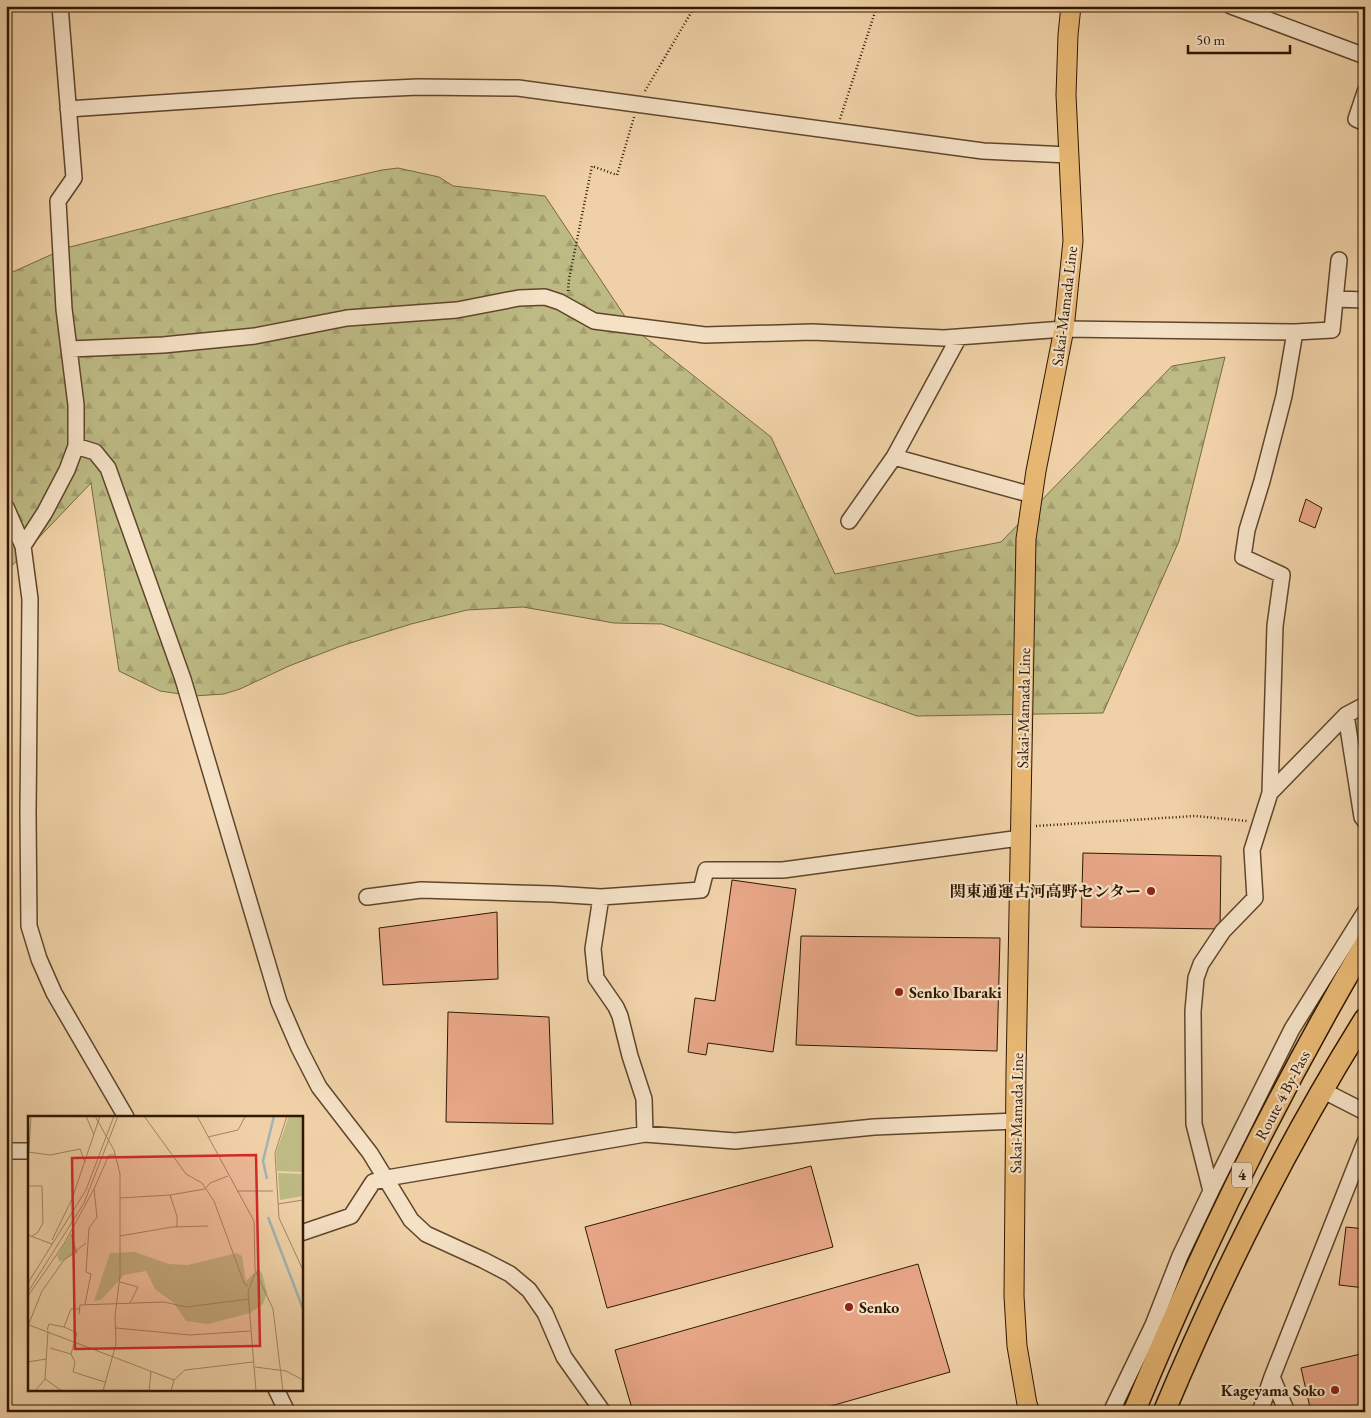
<svg xmlns="http://www.w3.org/2000/svg" width="1371" height="1418" viewBox="0 0 1371 1418" font-family="'EB Garamond','Noto Serif JP',serif">
<style>
.forest{fill:url(#forest-firs);stroke:#766942}
.building{fill:#e7a686;stroke:#2f1800}
.lines{fill:none;stroke-linecap:round;stroke-linejoin:round}
.minor-casing{stroke:#5f462a;stroke-width:18}
.major-casing{stroke:#2f1800;stroke-width:21}
.highway-casing{stroke:#2f1800;stroke-width:24}
.path{stroke:#2f1800;stroke-width:2.5;stroke-dasharray:1 2.5;stroke-linecap:butt}
.minor{stroke:#f5e1c6;stroke-width:15}
.major{stroke:#e8b874;stroke-width:19}
.highway{stroke:#e8b874;stroke-width:21}
.poi-dot{fill:#8f2418;stroke:#f5e1c6;stroke-width:2}
.labels{text-anchor:middle;stroke-width:4.5;stroke-linejoin:round;paint-order:stroke}
.shield{fill:#f5e1c6;stroke:#6a543b;stroke-width:1}
.shield-label{font-size:15px;font-weight:bold;fill:#2f1800}
.street-label{font-size:16px;fill:#2f1800;stroke:#f5e1c6}
.poi-label{font-size:16px;font-weight:bold;fill:#2f1800;stroke:#f5e1c6;text-anchor:end}
.inset-river{fill:none;stroke:#a0b4b4;stroke-width:2.5}
.inset-road{fill:none;stroke:#a38764;stroke-width:1}
.view{fill:#d62828;fill-opacity:0.15;stroke:#d62828;stroke-width:2.5}
.inset-edge{fill:none;stroke:#2f1800;stroke-width:2.5}
</style>
<defs>
<pattern id="forest-firs" width="22" height="20" patternUnits="userSpaceOnUse" patternTransform="scale(1.25)"><rect width="22" height="20" fill="#bdba84"/><path d="M5 1l3.5 6h-7zM16 11l3.5 6h-7z" fill="#a39f70"/></pattern>
</defs>
<rect width="100%" height="100%" fill="#f0d1a7"/>
<filter id="stains"><feTurbulence type="fractalNoise" baseFrequency=".004" numOctaves="4"/><feColorMatrix values="0 0 0 0 .2 0 0 0 0 .09 0 0 0 0 .02 0 0 0 .5 -.17"/></filter>
<radialGradient id="worn" r=".72"><stop offset=".6" stop-color="#630" stop-opacity="0"/><stop offset="1" stop-color="#630" stop-opacity=".3"/></radialGradient>
<path class="forest" d="M398,168L439,177L453,186L545,196L632,327L771,437L835,574L1001,542L1172,366L1225,357L1179,541L1103,713L917,716L662,624L614,623L523,607L467,610L411,624L341,646L289,666L240,689L224,694L194,696L160,691L119,671L91,483L6,572V275L66,248L272,195L382,170Z
M1365,705V821L1346,715Z"/>
<path class="building" d="M1306,499L1322,508L1315,528L1299,521Z
M1083,853L1221,856L1220,929L1081,927Z
M732,880L796,889L773,1052L708,1043L706,1055L688,1052L695,998L715,1001Z
M497,912L498,979L383,985L379,928Z
M801,936L1000,938L997,1051L796,1045Z
M448,1012L549,1017L553,1124L446,1122Z
M811,1166L833,1247L607,1308L585,1227Z
M1346,1227L1365,1229V1288L1339,1285Z
M918,1264L950,1372L810,1412H633L615,1350Z
M1365,1353V1412H1311L1301,1368Z"/>
<g class="lines">
<g class="minor-casing">
<path id="minor" d="M1231,6L1365,56
M1365,92L1356,119L1365,123
M68,109L353,90L418,87L518,88L983,151L1069,155
M1335,299L1365,300
M959,337L894,457L1032,495
M70,349L163,345L255,336L347,318L457,310L519,298L545,297L560,302L594,321L705,335L812,332L944,338L1064,329L1295,332L1332,330L1339,260
M76,446L95,452L108,468L183,679L279,1002L299,1048L319,1087L370,1153L411,1220L426,1234L483,1260L510,1274L529,1290L545,1313L564,1357L603,1412
M6,507L23,546L30,599L28,813L29,926L39,959L54,993L126,1117
M849,521L894,457
M23,546L45,512L67,470L76,446V405L64,309L58,201L74,178L60,6
M1346,715L1362,817L1365,821
M1270,793L1346,715L1365,705
M367,897L421,890L553,894L601,897L701,890L706,870H783L1020,838
M601,897L593,949L596,978L616,1007L620,1016L630,1056L644,1099L645,1134
M1322,1090L1365,1112
M6,1151H29
M1211,1191L1292,1029L1365,912
M301,1233L351,1216L373,1182L387,1178L645,1134L735,1141L874,1127L1016,1121
M1272,1377L1287,1412
M276,1389L287,1412
M1111,1412L1153,1325L1180,1256L1211,1191L1194,1124L1193,1011L1196,978L1201,964L1223,931L1255,898L1252,850L1270,793L1275,626L1282,575L1243,557L1247,530L1262,481L1284,396L1295,332
M1260,1412L1272,1377L1365,1142"/>
</g>
<g class="major-casing">
<path id="major" d="M1030,1412L1027,1404L1017,1346L1014,1296L1016,1072L1026,539L1036,471L1064,329L1073,241L1066,95L1068,35L1071,6"/>
</g>
<g class="highway-casing">
<path id="highway" d="M1134,1412C1200,1251 1277,1095 1365,945
M1164,1412C1221,1276 1287,1144 1365,1019"/>
</g>
<path class="path" d="M645,91L695,6
M840,119L877,6
M568,291L569,279L592,166L617,175L634,117
M1036,826L1195,816L1247,821"/>
<use href="#minor" class="minor"/>
<use href="#major" class="major"/>
<use href="#highway" class="highway"/>
</g>
<g class="poi-dot">
<circle cx="1151" cy="891" r="5"/>
<circle cx="899" cy="992" r="5"/>
<circle cx="849" cy="1307" r="5"/>
<circle cx="1335" cy="1390" r="5"/>
</g>
<g class="labels">
<rect class="shield" x="1232" y="1162.5" width="20" height="25" rx="4"/>
<g class="shield-label">
<text x="1242" y="1180">4</text>
</g>
<g class="street-label">
<text transform="translate(1064 306) rotate(-83)" y="6">Sakai-Mamada Line</text>
<text transform="translate(1023 708) rotate(-89)" y="6">Sakai-Mamada Line</text>
<text transform="translate(1282 1095) rotate(-62)" y="6">Route 4 By-Pass</text>
<text transform="translate(1016 1113) rotate(-89)" y="6">Sakai-Mamada Line</text>
</g>
<g class="poi-label">
<text x="1141" y="897">関東通運古河高野センター</text>
<text x="909" y="998" text-anchor="start">Senko Ibaraki</text>
<text x="859" y="1313" text-anchor="start">Senko</text>
<text x="1325" y="1396">Kageyama Soko</text>
</g>
</g>
<g transform="translate(28 1116)">
<rect width="275" height="275" fill="#f0d1a7"/>
<path d="M261,0H275V56L249,55L248,37ZM250,57L275,58V80L252,84Z" fill="#bdba84"/>
<path d="M43,118L49,137L32,146L29,140ZM107,136L141,148L160,149L209,137L214,140L218,165L230,153L234,157L239,177L235,188L222,197L180,208L158,205L146,187L127,173L118,155L96,159L73,184L66,185L82,137Z" fill="#bdba84"/>
<path class="inset-river" d="M239,63L235,45L246,0M240,101L275,193"/>
<path class="inset-road" d="M58,0L66,19M67,0L86,34L92,58V160L87,200L88,228L75,275M116,0L158,58L174,67L186,85L216,167L220,170M169,0L226,105L227,154L245,193L255,275M259,0L247,37L251,102L275,154M180,21L210,14L217,1M0,36L22,39L52,33L57,46M0,48L3,2L0,0M0,70H14L15,107L10,116L3,121M209,75H245M142,79L149,100V111M92,82L142,79L177,73L182,67L200,60M250,88L275,84M43,118L49,137M0,119L24,128M92,120L144,111L180,110M24,124L44,83L72,0M227,157L220,176L228,275M92,166L110,171L102,187M0,167L58,74L86,0M0,176L56,87L90,0M0,180L36,128L66,73M57,188L63,158L58,156L61,112L69,101L66,73L81,39H88M51,198L52,189L136,186L158,191L221,183M1,209L146,264M0,210L14,175L36,144L58,127M88,212L162,219L222,215M19,214L21,208L36,211M22,232L43,238L49,217L36,211L43,193H51M43,238L47,246L45,256L77,266M0,246L18,243M227,251L258,255L275,264M17,263L34,275M7,275L17,263L20,215M121,275L123,256M143,275L146,264L157,254L225,246"/>
<path class="view" d="M228,39L232,230L47,233L44,42Z"/>
<rect width="275" height="275" class="inset-edge"/>
</g>
<rect width="1371" height="1418" fill="none" stroke="#f0d1a7" stroke-width="25"/>
<rect x="8" y="8" width="1356" height="1403" fill="none" stroke="#2f1800" stroke-width="2.5"/>
<rect x="12" y="12" width="1346" height="1393" fill="none" stroke="#2f1800"/>
<path d="M1188 45v8h102v-8" fill="none" stroke="#2f1800" stroke-width="2.5"/>
<text x="1196" y="45" font-size="15" fill="#2f1800" stroke="#f5e1c6" stroke-width="4" paint-order="stroke">50 m</text>
<rect width="100%" height="100%" filter="url(#stains)"/>
<rect width="100%" height="100%" fill="url(#worn)"/>
</svg>
